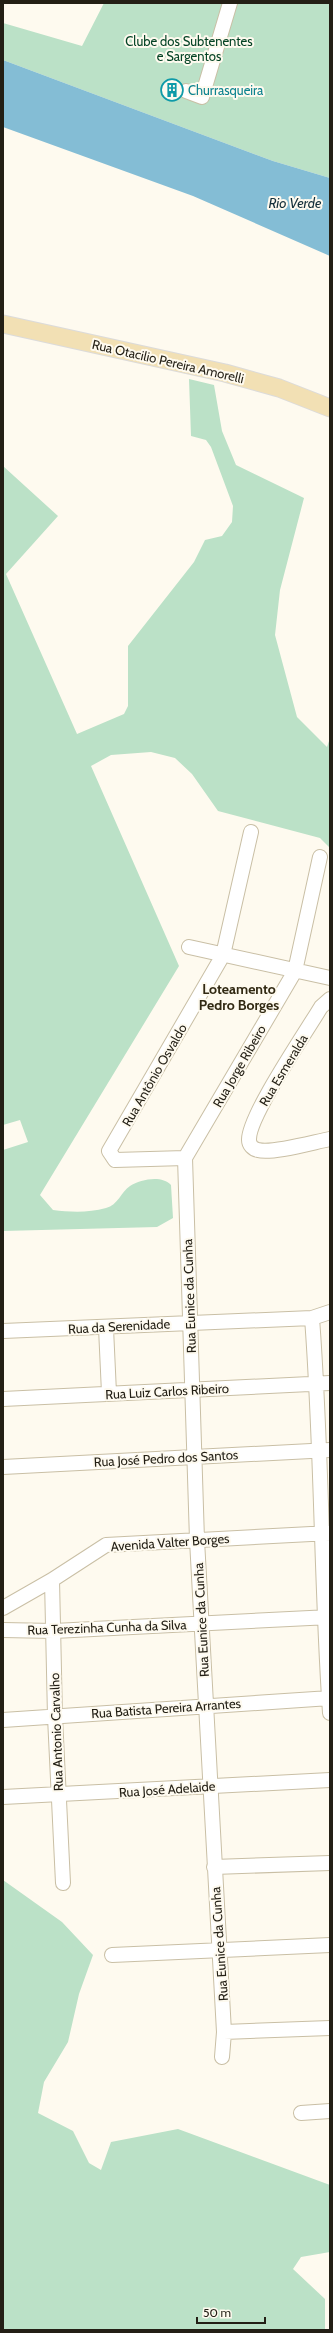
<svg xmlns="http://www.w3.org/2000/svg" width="333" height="2333" viewBox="0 0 333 2333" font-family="Cabin,sans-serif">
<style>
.green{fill:#bbe1c7}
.water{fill:#84bdd5}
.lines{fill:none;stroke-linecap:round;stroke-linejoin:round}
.minor-casing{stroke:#c9bfa5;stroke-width:16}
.major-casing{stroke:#dcdbda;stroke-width:19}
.minor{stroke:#fff;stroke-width:14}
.major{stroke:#f2e0b4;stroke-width:17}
.labels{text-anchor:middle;stroke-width:4;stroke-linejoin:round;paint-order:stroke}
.park-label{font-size:13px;fill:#044325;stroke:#fefaef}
.culture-label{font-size:13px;fill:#0d838f;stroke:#fefaef;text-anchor:start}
.street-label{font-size:13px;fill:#231f15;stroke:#fefaef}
.water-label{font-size:14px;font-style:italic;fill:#132f3a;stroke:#fefaef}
.neighbourhood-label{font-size:14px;font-weight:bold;fill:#312913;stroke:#fefaef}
</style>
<rect width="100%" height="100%" fill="#fefaef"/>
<path class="green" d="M104,3H330V178L273,161L3,60V23L82,46Z
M189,379L214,385L222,431L236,465L304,498L280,590L275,635L297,717L327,747L330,738V848L320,838L218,811L192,774L175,758L151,752L111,755L91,766L179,966L40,1195L53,1210C70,1212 88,1213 106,1208C118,1205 121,1192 130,1186C141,1179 162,1175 171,1185L173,1218L157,1227L3,1231V1150L28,1142L20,1120L3,1125V466L58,516L6,574L77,734L124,714L128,706V646L194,562L205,540L222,536L232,522L233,506L211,447L206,440L191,436Z
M3,1880L62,1922L93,1955L79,1994L68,2042L44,2082L38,2113L73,2131L89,2163L101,2170L111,2142L178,2129L330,2185V2252L301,2257L293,2269L325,2299V2330H3Z"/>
<path class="water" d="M3,60L273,161L330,178V256L193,196L3,127Z"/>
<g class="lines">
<g class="minor-casing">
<path id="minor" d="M186,91L202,97L230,3
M189,947L330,978
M330,999L321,1007C306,1032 248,1117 249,1140C249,1145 253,1149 258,1150C272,1154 314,1142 330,1139
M185,1158L197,1540L224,2032L222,2057
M185,1158L115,1160L109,1151L223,955L251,832
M185,1158L295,971L320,857
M312,1318C322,1449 321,1582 330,1713
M106,1328L109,1393
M3,1331L312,1318L330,1312
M3,1399L330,1383
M3,1467L330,1450
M52,1580L55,1717L63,1883
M3,1608L52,1580L106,1545L330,1533
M3,1630L54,1631L330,1617
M3,1720L330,1698
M3,1797L330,1780
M214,1867L330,1863
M112,1955L330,1945
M224,2032L330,2028
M301,2113L330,2111"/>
</g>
<g class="major-casing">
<path id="major" d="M3,324L225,373L279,388L330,408"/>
</g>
<use href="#minor" class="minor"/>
<use href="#major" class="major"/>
</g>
<defs>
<g id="building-ring" transform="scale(1.15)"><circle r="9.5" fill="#fefaef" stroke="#0f9aa8" stroke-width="1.5"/><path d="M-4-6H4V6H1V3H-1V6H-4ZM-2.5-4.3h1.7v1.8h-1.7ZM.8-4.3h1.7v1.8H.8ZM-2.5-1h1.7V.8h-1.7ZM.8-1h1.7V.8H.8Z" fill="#0f9aa8"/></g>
</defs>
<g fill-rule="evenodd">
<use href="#building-ring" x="172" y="90"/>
</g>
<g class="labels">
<g class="park-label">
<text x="189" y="46">Clube dos Subtenentes<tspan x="189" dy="15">e Sargentos</tspan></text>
</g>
<g class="culture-label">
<text x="188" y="95">Churrasqueira</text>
</g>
<g class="street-label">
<text transform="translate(168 361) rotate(13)" y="5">Rua Otacilio Pereira Amorelli</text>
<text transform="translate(239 1066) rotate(-60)" y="5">Rua Jorge Ribeiro</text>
<text transform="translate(283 1070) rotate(-59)" y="5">Rua Esmeralda</text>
<text transform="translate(154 1075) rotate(-60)" y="5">Rua Antônio Osvaldo</text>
<text transform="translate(189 1296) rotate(-92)" y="5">Rua Eunice da Cunha</text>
<text transform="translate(119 1326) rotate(-3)" y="5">Rua da Serenidade</text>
<text transform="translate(167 1391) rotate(-3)" y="5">Rua Luiz Carlos Ribeiro</text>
<text transform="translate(166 1458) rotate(-3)" y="5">Rua José Pedro dos Santos</text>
<text transform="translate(170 1542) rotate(-4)" y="5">Avenida Valter Borges</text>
<text transform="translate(201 1620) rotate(-93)" y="5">Rua Eunice da Cunha</text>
<text transform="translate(107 1627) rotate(-2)" y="5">Rua Terezinha Cunha da Silva</text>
<text transform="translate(166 1708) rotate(-4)" y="5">Rua Batista Pereira Arrantes</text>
<text transform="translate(56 1732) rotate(-92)" y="5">Rua Antonio Carvalho</text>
<text transform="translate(167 1789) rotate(-4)" y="5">Rua José Adelaide</text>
<text transform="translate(219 1944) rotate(-94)" y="5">Rua Eunice da Cunha</text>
</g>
<g class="water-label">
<text x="295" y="208">Rio Verde</text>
</g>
<g class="neighbourhood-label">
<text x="239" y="994">Loteamento<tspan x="239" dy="16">Pedro Borges</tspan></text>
</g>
</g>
<rect width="333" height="2333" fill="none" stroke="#231f15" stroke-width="8"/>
<path d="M197 2317v6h68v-6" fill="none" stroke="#231f15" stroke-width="2"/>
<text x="203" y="2317" font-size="12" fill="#231f15" stroke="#fefaef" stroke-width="3" paint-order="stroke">50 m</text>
</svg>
